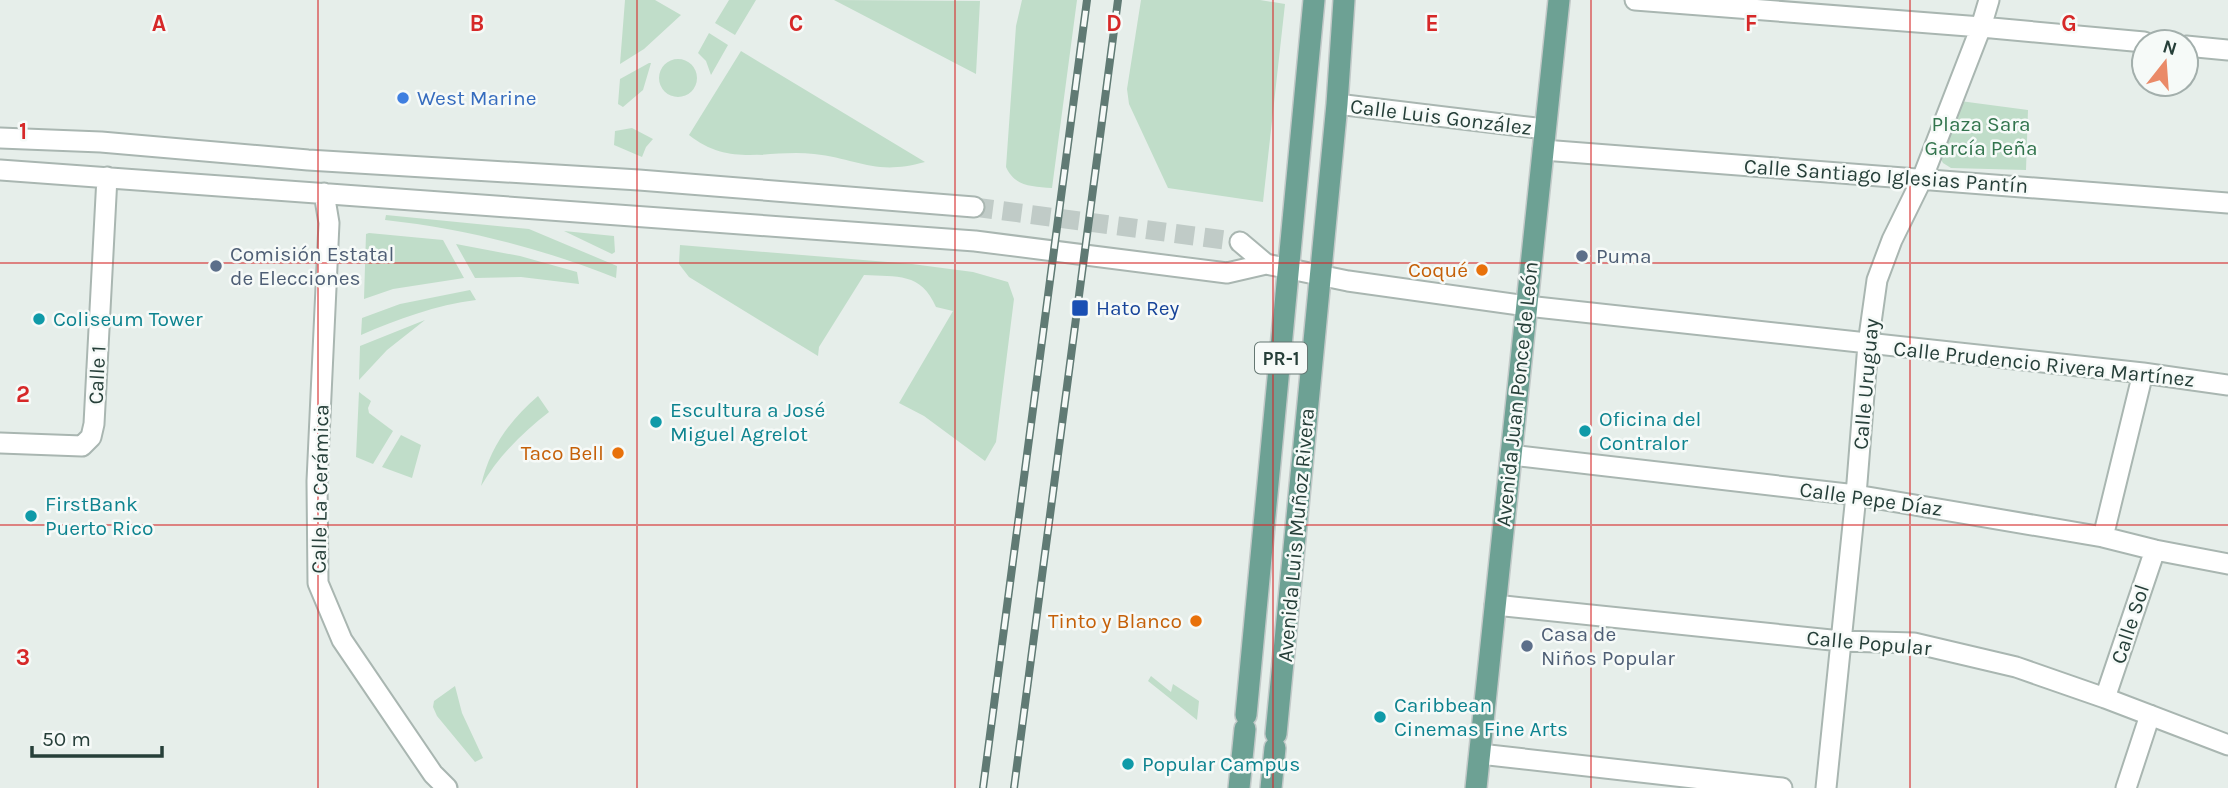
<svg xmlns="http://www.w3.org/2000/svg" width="2228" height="788" viewBox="0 0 2228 788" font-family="Karla,sans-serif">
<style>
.green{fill:#c0ddc9}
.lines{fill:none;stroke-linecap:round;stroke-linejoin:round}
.minor-tunnel{stroke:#c0cbc7;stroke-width:19;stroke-dasharray:19 10;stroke-linecap:butt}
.minor-casing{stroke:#a9b6b1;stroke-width:23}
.major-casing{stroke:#c2c9c8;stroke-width:24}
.minor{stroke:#fff;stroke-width:19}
.major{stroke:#6da194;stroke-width:21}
.rail-casing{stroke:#607a74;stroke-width:8}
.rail{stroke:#f6faf8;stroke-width:5;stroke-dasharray:16;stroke-linecap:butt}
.grid{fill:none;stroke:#d62828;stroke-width:2;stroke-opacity:0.55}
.shop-dot{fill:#3f7fe0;stroke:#f6faf8;stroke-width:2.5}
.service-dot{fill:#5c6f8a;stroke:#f6faf8;stroke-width:2.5}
.food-dot{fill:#e8710a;stroke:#f6faf8;stroke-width:2.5}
.transit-dot{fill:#1a4fb4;stroke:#f6faf8;stroke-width:2.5}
.culture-dot{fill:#0f9aa8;stroke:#f6faf8;stroke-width:2.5}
.labels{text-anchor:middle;stroke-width:5;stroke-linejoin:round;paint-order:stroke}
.shield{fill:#f6faf8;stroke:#647772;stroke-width:2}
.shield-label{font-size:19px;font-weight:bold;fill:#263f39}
.shop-label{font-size:21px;fill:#366cbe;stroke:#f6faf8;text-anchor:start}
.street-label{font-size:21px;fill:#263f39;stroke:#f6faf8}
.park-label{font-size:21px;fill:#32744d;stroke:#f6faf8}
.service-label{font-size:21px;fill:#4e5e75;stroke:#f6faf8;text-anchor:start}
.food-label{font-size:21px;fill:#c56008;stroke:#f6faf8;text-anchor:end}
.transit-label{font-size:21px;fill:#164399;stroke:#f6faf8;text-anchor:start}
.culture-label{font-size:21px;fill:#0d838f;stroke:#f6faf8;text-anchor:start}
.grid-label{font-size:23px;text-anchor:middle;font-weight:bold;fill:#d62828;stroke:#f6faf8;stroke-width:5;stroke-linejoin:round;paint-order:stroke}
</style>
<rect width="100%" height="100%" fill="#e6eeea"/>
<path class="green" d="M625,0H655L681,15L644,49L620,64Z
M729,0H756L735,35L715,23Z
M834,0L980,1L976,74Z
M1022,0H1077L1052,188C1032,186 1015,187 1006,167L1016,26Z
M1141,0H1260L1285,4L1263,202L1168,188L1129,104L1127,89Z
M709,33L728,45L711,75L706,61L698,53Z
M741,51L925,162C875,176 859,159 814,154C768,149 730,168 689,135Z
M659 78a19 19 0 1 1 38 0a19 19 0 1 1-38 0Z
M649,63H651L643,90L623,107L618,104L620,79Z
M1960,101L2028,110L2026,170L1951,168L1943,163L1939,156Z
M632,128L653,139L646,147L642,157L614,145L615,131Z
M386,215L529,229L617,266L616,278C541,248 466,229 385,220Z
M564,231L614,236L615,252L612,254Z
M369,233L443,240L464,278L393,289L364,299L366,234Z
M456,244L520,256L577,272L579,284L521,277L475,278Z
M680,245L912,264L973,272L1008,282L1014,299L996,442L985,461L924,416L899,403L953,311L936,307C921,272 897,277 864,275L819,347L818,356L689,277L679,264Z
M470,290L476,300C436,305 398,319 361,335L362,318L400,304Z
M425,320L387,350L359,380L360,346Z
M359,392L371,401L368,408L369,413L393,431L373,464L356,457Z
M538,396L549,412C522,433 498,457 481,486C489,449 509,421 538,396Z
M401,435L421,445L412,478L382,467Z
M1151,676L1171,692L1173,684L1199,701L1197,720L1148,681Z
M455,686L462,713L483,758L475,762L437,716L433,707L434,701Z"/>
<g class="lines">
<path class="minor-tunnel" d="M974,207L1240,242"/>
<g class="minor-casing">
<path id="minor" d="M1635,0L1981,27L2144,42
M2186,46L2228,50
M1337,104L1545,129
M0,138L101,142L308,160L639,180L974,207
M1543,150L2228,203
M0,170L975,241L1227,273L1266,264
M324,193L329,223L317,481L318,583L342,640L433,774L447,788
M1240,242L1266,264L1348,281L1527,306L2143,373L2228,385
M0,443L82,446L91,437L94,424L107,177
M1511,455L1856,495L2103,537L2155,550L2228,564
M2103,537L2143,373
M1495,605L1841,641L1914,643L2016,667L2105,698L2228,745
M2105,698L2155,550
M1480,754L1782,788
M1826,788L1856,495L1868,344L1877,280L1892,240L1922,179L1981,27L1989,0
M2126,788L2150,715"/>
</g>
<g class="major-casing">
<path id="major" d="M1246,715L1314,0
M1276,734L1337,104L1344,0
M1239,788L1245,729
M1271,788L1275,748
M1476,788L1559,0"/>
</g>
<use href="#minor" class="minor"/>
<use href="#major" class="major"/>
<g class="rail-casing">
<path id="rail" d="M983,788L1087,0
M1014,788L1118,0"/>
</g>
<use href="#rail" class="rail"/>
</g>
<path class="grid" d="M318,0V788M637,0V788M955,0V788M1273,0V788M1591,0V788M1910,0V788M0,263H2228M0,525H2228"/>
<circle class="shop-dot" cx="403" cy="98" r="7"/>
<g class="service-dot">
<circle cx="1582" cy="256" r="7"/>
<circle cx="216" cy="266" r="7"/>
<circle cx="1527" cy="646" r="7"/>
</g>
<g class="food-dot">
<circle cx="1482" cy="270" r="7"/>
<circle cx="618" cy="453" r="7"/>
<circle cx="1196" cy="621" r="7"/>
</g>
<rect class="transit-dot" x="1071" y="299" width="18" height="18" rx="3.5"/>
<g class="culture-dot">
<circle cx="39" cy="319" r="7"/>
<circle cx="656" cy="422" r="7"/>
<circle cx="1585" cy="431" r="7"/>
<circle cx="31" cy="516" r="7"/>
<circle cx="1380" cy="717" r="7"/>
<circle cx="1128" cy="764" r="7"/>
</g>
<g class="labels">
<rect class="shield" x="1255" y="342.5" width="52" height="31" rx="5"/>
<g class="shield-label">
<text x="1281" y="365">PR-1</text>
</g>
<g class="shop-label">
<text x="417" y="105">West Marine</text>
</g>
<g class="street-label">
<text transform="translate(1441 117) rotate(7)" y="7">Calle Luis González</text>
<text transform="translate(1886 176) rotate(4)" y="7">Calle Santiago Iglesias Pantín</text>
<text transform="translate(2044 364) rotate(6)" y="7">Calle Prudencio Rivera Martínez</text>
<text transform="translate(97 375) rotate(-87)" y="7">Calle 1</text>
<text transform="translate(1866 384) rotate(-85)" y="7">Calle Uruguay</text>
<text transform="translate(1517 394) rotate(-84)" y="7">Avenida Juan Ponce de León</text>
<text transform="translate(320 489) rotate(-89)" y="7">Calle La Cerámica</text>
<text transform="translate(1871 499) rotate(8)" y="7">Calle Pepe Díaz</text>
<text transform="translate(1296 535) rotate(-85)" y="7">Avenida Luis Muñoz Rivera</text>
<text transform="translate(2130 624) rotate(-72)" y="7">Calle Sol</text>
<text transform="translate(1869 643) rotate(5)" y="7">Calle Popular</text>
</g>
<g class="park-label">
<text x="1981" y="131">Plaza Sara<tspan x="1981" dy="24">García Peña</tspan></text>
</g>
<g class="service-label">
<text x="230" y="261">Comisión Estatal<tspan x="230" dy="24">de Elecciones</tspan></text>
<text x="1596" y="263">Puma</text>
<text x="1541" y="641">Casa de<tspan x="1541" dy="24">Niños Popular</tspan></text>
</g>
<g class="food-label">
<text x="1468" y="277">Coqué</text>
<text x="604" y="460">Taco Bell</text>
<text x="1182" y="628">Tinto y Blanco</text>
</g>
<g class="transit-label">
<text x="1096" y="315">Hato Rey</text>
</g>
<g class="culture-label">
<text x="53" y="326">Coliseum Tower</text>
<text x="670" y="417">Escultura a José<tspan x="670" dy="24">Miguel Agrelot</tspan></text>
<text x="1599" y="426">Oficina del<tspan x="1599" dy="24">Contralor</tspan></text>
<text x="45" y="511">FirstBank<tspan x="45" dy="24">Puerto Rico</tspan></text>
<text x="1394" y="712">Caribbean<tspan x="1394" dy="24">Cinemas Fine Arts</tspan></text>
<text x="1142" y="771">Popular Campus</text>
</g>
</g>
<g class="grid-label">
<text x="159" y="31">A</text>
<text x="477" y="31">B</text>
<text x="796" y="31">C</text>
<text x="1114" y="31">D</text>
<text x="1432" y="31">E</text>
<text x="1751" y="31">F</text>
<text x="2069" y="31">G</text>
<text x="23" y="139">1</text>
<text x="23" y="402">2</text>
<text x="23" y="665">3</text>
</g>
<g transform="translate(2165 63) rotate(17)"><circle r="33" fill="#f6faf8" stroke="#a3afac" stroke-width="2"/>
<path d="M0-5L12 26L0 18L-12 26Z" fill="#ea8a68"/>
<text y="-10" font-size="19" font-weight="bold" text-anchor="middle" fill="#263f39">N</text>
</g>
<path d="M32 746v10h130v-10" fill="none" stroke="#263f39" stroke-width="3.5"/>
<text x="42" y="746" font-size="21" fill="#263f39" stroke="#f6faf8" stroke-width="5" paint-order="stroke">50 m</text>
</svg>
